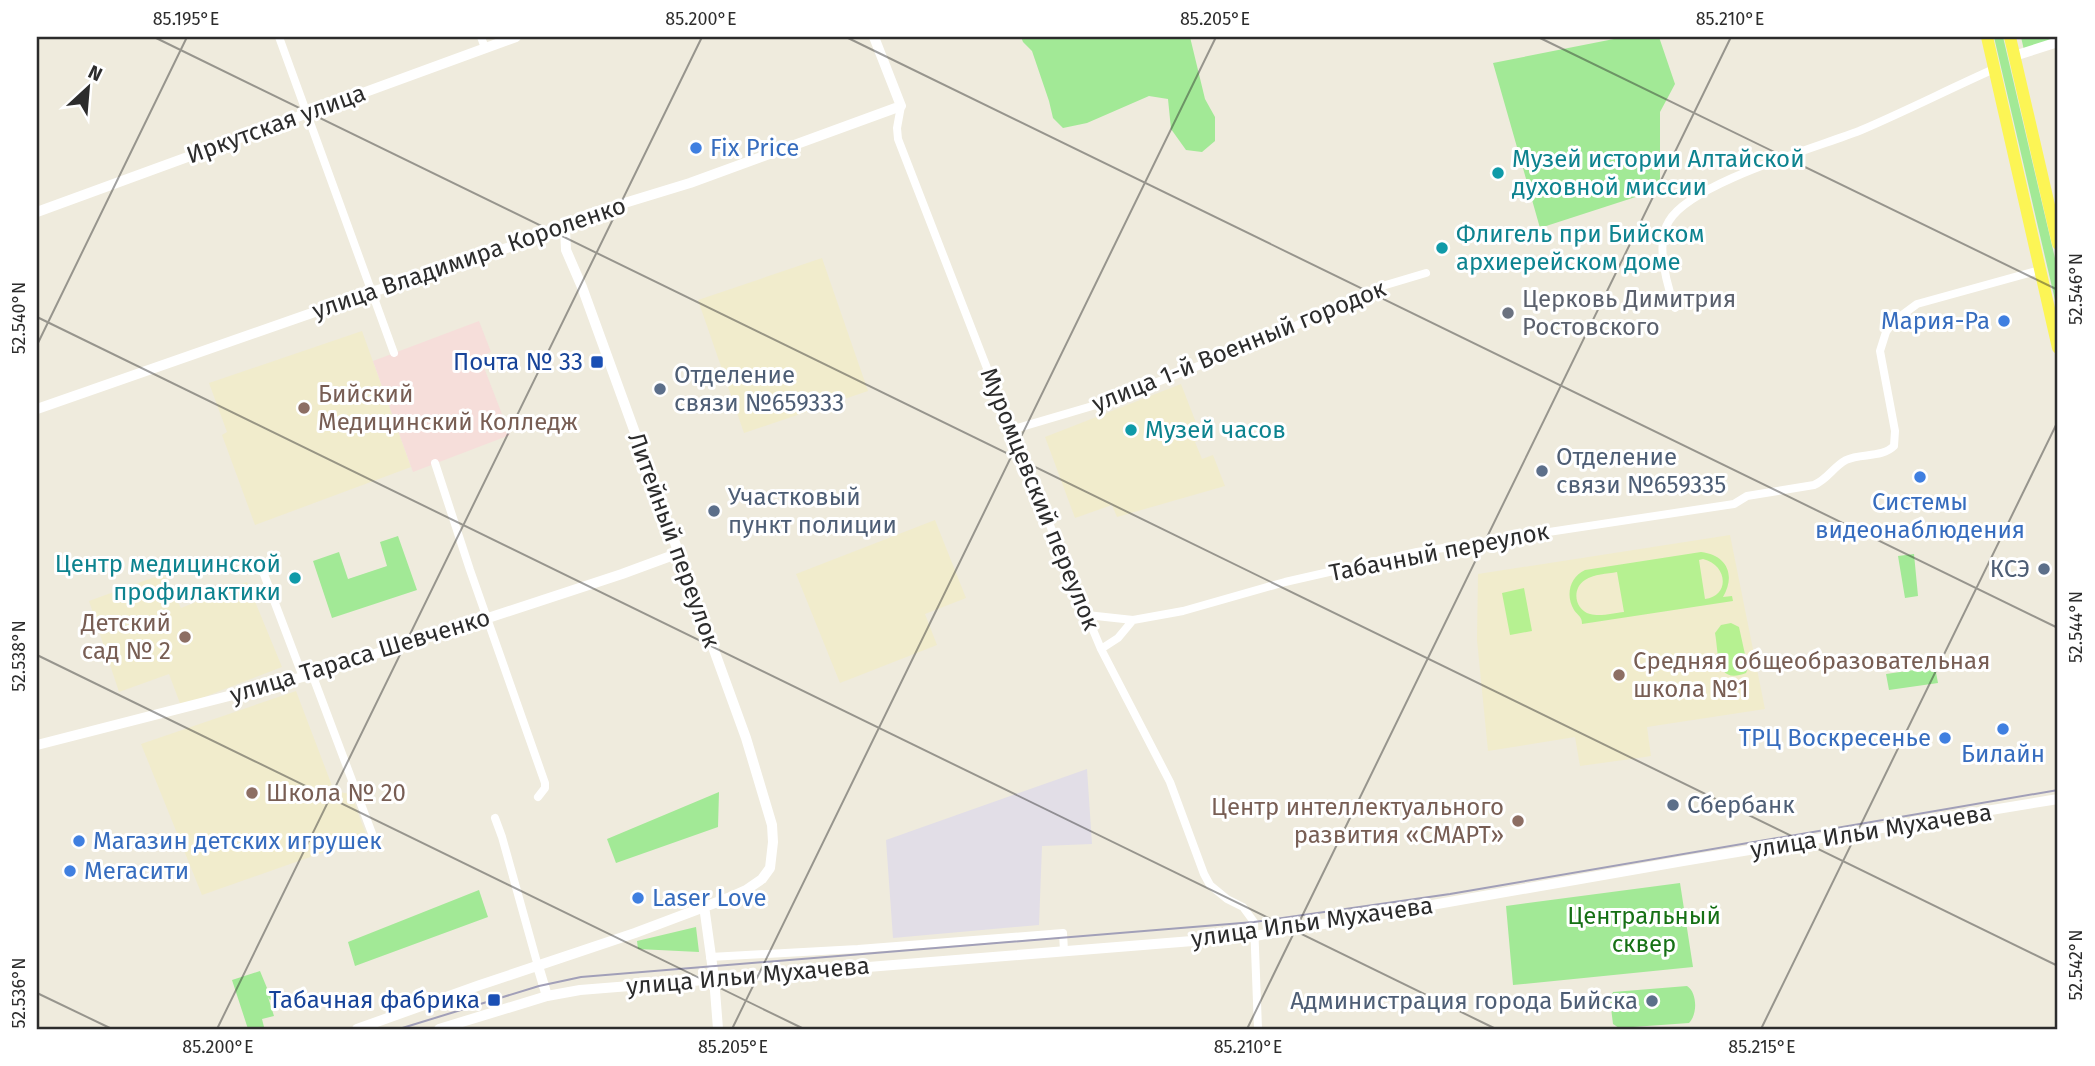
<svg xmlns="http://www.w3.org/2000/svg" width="2095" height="1066" viewBox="0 0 2095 1066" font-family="'Fira Sans',sans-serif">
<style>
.industrial{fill:#e2dee7}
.education{fill:#f1eccc}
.medical{fill:#f6deda}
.green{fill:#a2e996}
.pitch{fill:#b6f191;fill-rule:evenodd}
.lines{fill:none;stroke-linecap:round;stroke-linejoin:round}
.minor{stroke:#fff;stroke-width:8}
.tertiary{stroke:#fff;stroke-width:10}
.secondary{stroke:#fff;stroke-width:10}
.primary{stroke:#fcf555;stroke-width:12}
.tram{stroke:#a19fb8;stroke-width:2}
.ticks{fill:none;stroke:#2c2c2c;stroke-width:2;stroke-opacity:0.45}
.shop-dot{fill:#3f7fe0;stroke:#fff;stroke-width:2.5}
.culture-dot{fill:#0f9aa8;stroke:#fff;stroke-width:2.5}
.worship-dot{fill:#6b7280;stroke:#fff;stroke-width:2.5}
.transit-dot{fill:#1a4fb4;stroke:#fff;stroke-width:2.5}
.service-dot{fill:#5c6f8a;stroke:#fff;stroke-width:2.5}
.education-dot{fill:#8d6e63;stroke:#fff;stroke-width:2.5}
.labels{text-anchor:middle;stroke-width:6;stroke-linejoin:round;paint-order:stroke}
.street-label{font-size:24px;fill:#2c2c2c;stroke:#fff}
.shop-label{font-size:24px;fill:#366cbe;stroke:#fff;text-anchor:start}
.culture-label{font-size:24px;fill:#0d838f;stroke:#fff;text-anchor:start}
.worship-label{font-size:24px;fill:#5b616d;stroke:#fff;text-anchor:start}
.transit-label{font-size:24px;fill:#164399;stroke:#fff;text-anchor:end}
.service-label{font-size:24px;fill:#4e5e75;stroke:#fff;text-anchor:start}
.education-label{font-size:24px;fill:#785e54;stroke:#fff;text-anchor:start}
.park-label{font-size:24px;fill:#167015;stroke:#fff}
.neatline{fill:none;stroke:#2c2c2c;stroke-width:2.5}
.ticks-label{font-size:18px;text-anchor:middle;fill:#2c2c2c}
</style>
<rect width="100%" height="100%" fill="#efebdd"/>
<path class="industrial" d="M1087,769L1092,844L1042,846L1039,925L893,938L886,840Z"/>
<path class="education" d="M822,258L868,391L744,433L698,300Z
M362,331L411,467L255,525L222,435L227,432L209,383Z
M1181,384L1202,438L1195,442L1202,459L1213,455L1225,486L1117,517L1112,505L1075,518L1045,437Z
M935,520L966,598L925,614L937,645L840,683L796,574Z
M1730,535L1765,709L1647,727L1651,756L1638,758L1580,766L1575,737L1488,751L1477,640L1478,574Z
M163,574L181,608L247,582L282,667L181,706L169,674L119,692L89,601Z
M296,691L334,791L351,794L367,837L202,895L141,744Z"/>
<path class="medical" d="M479,321L491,352L480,357L510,435L413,472L373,361Z"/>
<path class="green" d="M1021,37H1190L1205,99L1215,117V141L1202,152L1186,150L1171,129L1168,99L1149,96L1087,123L1063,128L1053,118L1049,101L1032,51L1023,42Z
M1624,37H1659L1675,84L1660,112V180L1651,192L1540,228L1493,63Z
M1994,37H2003L2058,271V313Z
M2021,37H2058V38L2024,50Z
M398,536L417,590L332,618L313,561L339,552L348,579L387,566L380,542Z
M1914,554L1918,596L1905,598L1898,556Z
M1935,667L1938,683L1889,690L1886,674Z
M719,792L718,827L616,863L607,839Z
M1680,883L1693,967L1513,985L1506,906Z
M479,890L488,917L355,966L348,942Z
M696,927L699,952L638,949L637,941Z
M260,971L267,988L266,989L268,995L278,991L280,996L270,1000L268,997L274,1016L262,1019L264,1027L248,1029L232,980Z
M1687,986C1697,992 1698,1014 1689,1023L1619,1028L1613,1024L1610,1000L1613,992Z"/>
<path class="pitch" d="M1701,552C1727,555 1736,575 1723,597L1732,596L1733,601L1582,624C1582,616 1578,616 1574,610C1565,595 1570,577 1585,570ZM1703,559C1728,565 1730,596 1705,599L1699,560ZM1617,572L1624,612C1614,613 1600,617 1590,614C1575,610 1571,589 1585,580C1594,574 1607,574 1617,572Z
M1524,588L1532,631L1510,635L1502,593Z
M1731,623L1739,627L1748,668L1746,673C1715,685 1719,654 1715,633L1721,625Z"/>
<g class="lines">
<path class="minor" d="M279,37L394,353
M481,37L485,48
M901,106L897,128L898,139L1011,430L1083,606L1101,649L1170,782L1204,874L1210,885L1227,899L1243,907L1254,922L1258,1029
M1675,308C1667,285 1655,243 1669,221C1691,183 1815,148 1859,131C1904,112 1949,89 1994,69
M1011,430L1106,402L1265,340L1379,287L1426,273
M435,463L470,570L545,783V788L538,797
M262,569L303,677
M1087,615L1133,620L1118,638L1101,649
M1133,620L1183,611L1285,582L1417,552L1734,504L1747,496L1814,485C1828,479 1833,467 1846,460C1861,453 1882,458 1894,446L1895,431L1880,351L1886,332L1894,321L1917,304L2040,270
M312,674L376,844
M495,818L502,837L538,966
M710,957L858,949L1063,933L1064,951"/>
<path class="tertiary" d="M37,212L516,37
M37,409L372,292L565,229
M37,745L303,677L488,618L622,574L679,553"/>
<path class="secondary" d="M2014,56L2058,42
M704,906L714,978L718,1029
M538,966L547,996
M357,1029L480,985L635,933L728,898L746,890L762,879L770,868L773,842L772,825L746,738L582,287L566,250L565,229L577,219L595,212L690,183L901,106L874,37
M439,1029L547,996L580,990L1255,936L1683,861L2058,799"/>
<path class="primary" d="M1987,37L2058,348
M2010,37L2058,244"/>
<path class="tram" d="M399,1029L539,986L581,977L1254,922L1450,894L2058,790"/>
</g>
<path class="ticks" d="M154,37L2058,966M846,37L2058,628M1538,37L2058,290M37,317L1496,1029M37,345L187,37M37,655L804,1029M37,993L112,1029M217,1029L702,37M732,1029L1216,37M1247,1029L1731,37M1761,1029L2058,421"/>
<g class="shop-dot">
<circle cx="696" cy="148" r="7"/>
<circle cx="2004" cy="321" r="7"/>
<circle cx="1920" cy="477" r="7"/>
<circle cx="2003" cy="729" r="7"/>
<circle cx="1945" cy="738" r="7"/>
<circle cx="79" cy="841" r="7"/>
<circle cx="70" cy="871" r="7"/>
<circle cx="638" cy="898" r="7"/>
</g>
<g class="culture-dot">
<circle cx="1498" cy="173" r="7"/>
<circle cx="1442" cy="248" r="7"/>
<circle cx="1131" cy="430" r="7"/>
<circle cx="295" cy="578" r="7"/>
</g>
<circle class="worship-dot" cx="1508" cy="313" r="7"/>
<g class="transit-dot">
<rect x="590" y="355" width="14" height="14" rx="3.5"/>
<rect x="487" y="993" width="14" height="14" rx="3.5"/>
</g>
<g class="service-dot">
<circle cx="660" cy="389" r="7"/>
<circle cx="1542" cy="471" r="7"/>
<circle cx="714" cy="511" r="7"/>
<circle cx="2044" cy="569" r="7"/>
<circle cx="1673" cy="805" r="7"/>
<circle cx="1652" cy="1001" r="7"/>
</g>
<g class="education-dot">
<circle cx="304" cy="408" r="7"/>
<circle cx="185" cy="637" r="7"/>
<circle cx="1619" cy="675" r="7"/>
<circle cx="252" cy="793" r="7"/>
<circle cx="1518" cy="821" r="7"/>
</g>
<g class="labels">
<g class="street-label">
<text transform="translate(276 124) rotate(-20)" y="8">Иркутская улица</text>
<text transform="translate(469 258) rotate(-19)" y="8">улица Владимира Короленко</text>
<text transform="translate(1239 346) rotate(-22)" y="8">улица 1-й Военный городок</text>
<text transform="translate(1040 499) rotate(68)" y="8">Муромцевский переулок</text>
<text transform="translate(674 540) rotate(70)" y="8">Литейный переулок</text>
<text transform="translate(1439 552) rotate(-11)" y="8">Табачный переулок</text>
<text transform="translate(360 656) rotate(-17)" y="8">улица Тараса Шевченко</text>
<text transform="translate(1871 831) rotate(-9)" y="8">улица Ильи Мухачева</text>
<text transform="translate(1312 922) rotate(-8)" y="8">улица Ильи Мухачева</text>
<text transform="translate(748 976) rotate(-5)" y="8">улица Ильи Мухачева</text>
</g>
<g class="shop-label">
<text x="710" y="156">Fix Price</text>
<text x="1990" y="329" text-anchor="end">Мария-Ра</text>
<text x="1920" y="510" text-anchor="middle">Системы<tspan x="1920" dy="28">видеонаблюдения</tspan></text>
<text x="1931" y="746" text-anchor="end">ТРЦ Воскресенье</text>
<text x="2003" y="762" text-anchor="middle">Билайн</text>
<text x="93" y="849">Магазин детских игрушек</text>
<text x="84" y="879">Мегасити</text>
<text x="652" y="906">Laser Love</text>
</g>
<g class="culture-label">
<text x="1512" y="167">Музей истории Алтайской<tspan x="1512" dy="28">духовной миссии</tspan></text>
<text x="1456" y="242">Флигель при Бийском<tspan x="1456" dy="28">архиерейском доме</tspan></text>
<text x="1145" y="438">Музей часов</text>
<text x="281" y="572" text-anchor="end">Центр медицинской<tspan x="281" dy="28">профилактики</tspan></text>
</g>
<g class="worship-label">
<text x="1522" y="307">Церковь Димитрия<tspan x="1522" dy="28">Ростовского</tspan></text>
</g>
<g class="transit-label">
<text x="583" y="370">Почта № 33</text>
<text x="480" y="1008">Табачная фабрика</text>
</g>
<g class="service-label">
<text x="674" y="383">Отделение<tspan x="674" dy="28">связи №659333</tspan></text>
<text x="1556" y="465">Отделение<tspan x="1556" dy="28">связи №659335</tspan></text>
<text x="728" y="505">Участковый<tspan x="728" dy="28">пункт полиции</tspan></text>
<text x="2030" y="577" text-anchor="end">КСЭ</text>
<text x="1687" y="813">Сбербанк</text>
<text x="1638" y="1009" text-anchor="end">Администрация города Бийска</text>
</g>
<g class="education-label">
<text x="318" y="402">Бийский<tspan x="318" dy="28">Медицинский Колледж</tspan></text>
<text x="171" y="631" text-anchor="end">Детский<tspan x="171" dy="28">сад № 2</tspan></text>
<text x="1633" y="669">Средняя общеобразовательная<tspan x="1633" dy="28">школа №1</tspan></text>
<text x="266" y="801">Школа № 20</text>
<text x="1504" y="815" text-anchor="end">Центр интеллектуального<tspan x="1504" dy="28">развития «СМАРТ»</tspan></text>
</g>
<g class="park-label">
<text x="1644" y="924">Центральный<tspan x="1644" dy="28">сквер</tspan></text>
</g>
</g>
<rect width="2095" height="1066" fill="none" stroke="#ffffff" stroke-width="77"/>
<g transform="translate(88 88) rotate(26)" stroke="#ffffff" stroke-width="5" paint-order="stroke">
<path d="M0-5L12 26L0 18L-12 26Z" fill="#2c2c2c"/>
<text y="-10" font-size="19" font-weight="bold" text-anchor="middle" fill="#2c2c2c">N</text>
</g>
<rect x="38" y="38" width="2018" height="990" class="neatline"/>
<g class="ticks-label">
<text x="186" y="25">85.195°E</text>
<text x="701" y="25">85.200°E</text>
<text x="1215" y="25">85.205°E</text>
<text x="1730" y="25">85.210°E</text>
<text transform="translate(2076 289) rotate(-90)" y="6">52.546°N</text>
<text transform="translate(19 318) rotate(-90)" y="6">52.540°N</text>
<text transform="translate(2076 627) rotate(-90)" y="6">52.544°N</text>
<text transform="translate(19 656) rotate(-90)" y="6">52.538°N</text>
<text transform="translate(2076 965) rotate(-90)" y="6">52.542°N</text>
<text transform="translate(19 993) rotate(-90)" y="6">52.536°N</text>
<text x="218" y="1053">85.200°E</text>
<text x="733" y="1053">85.205°E</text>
<text x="1248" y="1053">85.210°E</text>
<text x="1762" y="1053">85.215°E</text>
</g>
</svg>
